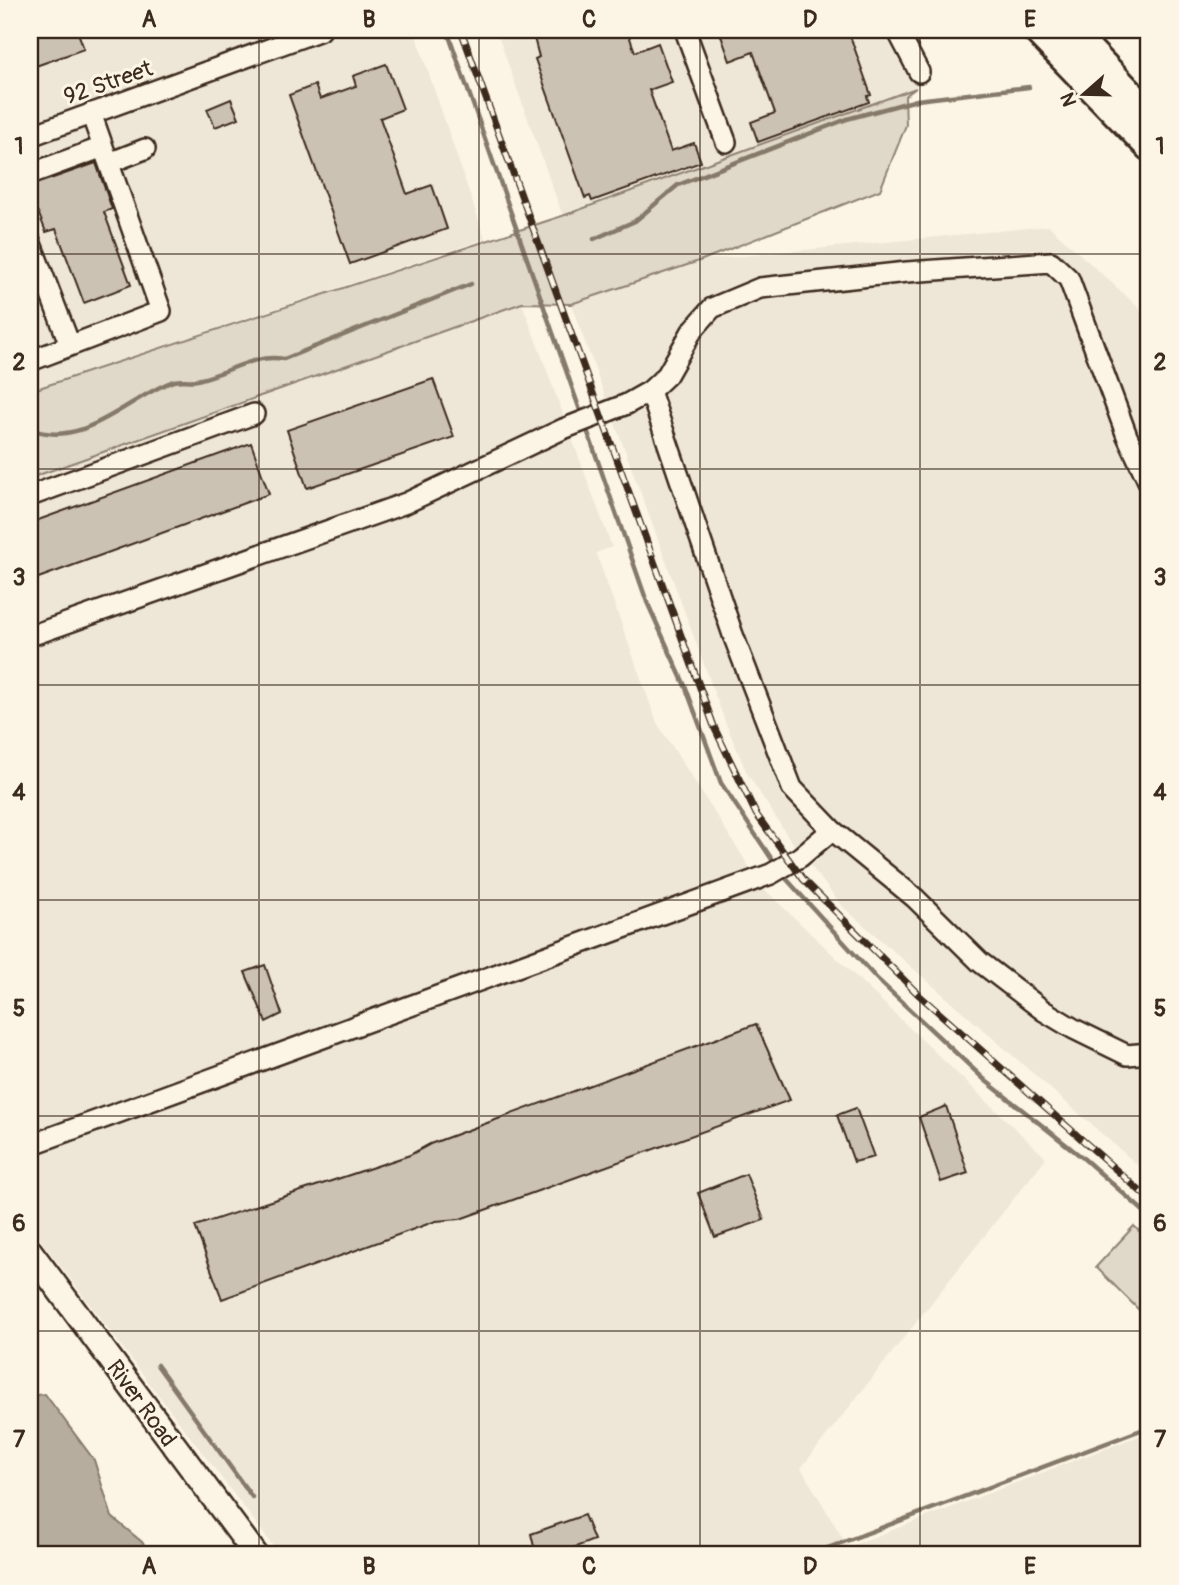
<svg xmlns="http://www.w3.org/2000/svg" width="1179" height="1585" viewBox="0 0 1179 1585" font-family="Pangolin,sans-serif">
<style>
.built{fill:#eee6d6}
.green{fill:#e0d8c8;stroke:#8e8173;stroke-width:2}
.water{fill:#b7ad9e;stroke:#85796b;stroke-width:2}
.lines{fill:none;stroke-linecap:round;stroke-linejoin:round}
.stream{stroke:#85796b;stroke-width:4.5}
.building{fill:#ccc2b3;stroke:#3b2a1e;stroke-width:2}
.minor-casing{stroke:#3b2a1e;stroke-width:24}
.major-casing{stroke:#3b2a1e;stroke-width:28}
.highway-casing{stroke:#3b2a1e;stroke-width:32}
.minor{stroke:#fcf5e5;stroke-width:19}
.major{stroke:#fcf5e5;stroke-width:23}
.highway{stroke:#fcf5e5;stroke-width:26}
.rail-casing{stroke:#3b2a1e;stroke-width:7}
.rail{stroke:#fcf5e5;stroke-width:4.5;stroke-dasharray:13;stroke-linecap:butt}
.grid{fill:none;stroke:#3b2a1e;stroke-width:2;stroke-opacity:0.55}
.labels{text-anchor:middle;stroke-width:6;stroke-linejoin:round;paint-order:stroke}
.street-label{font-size:23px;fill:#3b2a1e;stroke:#fcf5e5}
.neatline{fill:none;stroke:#3b2a1e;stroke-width:2.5}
.grid-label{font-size:23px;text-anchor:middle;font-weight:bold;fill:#3b2a1e}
</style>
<rect width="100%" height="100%" fill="#fcf5e5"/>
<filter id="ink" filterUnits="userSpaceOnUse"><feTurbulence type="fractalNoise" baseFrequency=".0143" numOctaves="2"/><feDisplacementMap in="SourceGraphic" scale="14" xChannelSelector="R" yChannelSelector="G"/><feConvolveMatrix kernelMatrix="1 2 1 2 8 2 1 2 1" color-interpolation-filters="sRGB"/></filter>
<g filter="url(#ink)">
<path class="built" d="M30,30H414L485,239L30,390Z
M496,30H892L921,85L562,214Z
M1049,226L1149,317V1175L842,906L789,838L747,773L726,724L571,304L702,260Z
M522,303L612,547L596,553L657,723L763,888L1046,1158L801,1468L848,1547L1149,1432V1555H280L30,1226V478Z"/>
<path class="green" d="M916,88L905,96L906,125L880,190L702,260L571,304L522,303L30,478V391L562,216Z
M1134,1226L1149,1241V1320L1096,1267Z"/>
<path class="water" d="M45,1394L94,1460L112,1517L142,1542L151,1555H30V1396Z"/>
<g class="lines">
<path class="stream" d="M447,30L582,416
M594,239L635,221L678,185L847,119L917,100L1029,87
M586,427L647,602L686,688L721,783L775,864
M30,429C84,449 125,400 171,382C179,378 189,382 197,380C227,374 254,353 284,359L471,284
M782,874L876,978L986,1081L1083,1158L1149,1216
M157,1365L252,1497
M809,1555L1149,1427"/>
</g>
<path class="building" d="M30,30H77L84,49L30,68Z
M532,30H627L635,52L658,43L672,82L649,90L671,151L694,143L701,162L592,201L590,196L585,198L535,59L539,57Z
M719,30H848L871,95L867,96L869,102L758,142L751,122L775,113L753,52L730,61Z
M386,64L403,109L380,118L407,194L432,185L447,229L350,264L289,95L315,85L320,99L356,86L353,76Z
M231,99L239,118L215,127L207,109Z
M96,163L112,209L104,212L131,285L84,303L56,229L46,232L38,212L30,215V197L33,196L30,186Z
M433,379L454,437L307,488L287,430Z
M251,443L269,494L30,581V523Z
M265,965L282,1014L266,1022L245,972Z
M756,1024L790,1100L460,1219L436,1221L222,1299L195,1226L410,1155L430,1144Z
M946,1106L968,1173L941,1182L919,1117Z
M856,1108L874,1157L854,1162L837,1115Z
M746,1174L764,1220L715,1237L698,1193Z
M584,1515L594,1540L555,1555H536L531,1534Z"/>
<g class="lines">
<g class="minor-casing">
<path id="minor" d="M685,30L726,142
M897,30L919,72
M30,136L321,30
M109,163L145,149
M30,174L103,147
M30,241L70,345
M30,361L161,311L91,113
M650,391L733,635L792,788L832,830
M30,496L254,414
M30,636L406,503L563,429L627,404L650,391L667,375L692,331L712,308L760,288L907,272L1051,262L1069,279L1127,436L1149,483
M30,1145L771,874L800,857L832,830L915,898L980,962L1044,1011L1074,1029L1127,1055L1149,1053"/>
</g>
<g class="major-casing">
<path id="major" d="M30,1251L256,1555"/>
</g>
<g class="highway-casing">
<path id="highway" d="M1036,30L1149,147
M1070,30L1149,113"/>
</g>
<use href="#minor" class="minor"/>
<use href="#major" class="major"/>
<use href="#highway" class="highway"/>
<g class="rail-casing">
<path id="rail" d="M461,30L715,729L756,814L803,879L919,995L1149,1199"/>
</g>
<use href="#rail" class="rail"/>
</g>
</g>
<path class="grid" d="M259,30V1555M479,30V1555M700,30V1555M920,30V1555M30,254H1149M30,469H1149M30,685H1149M30,900H1149M30,1116H1149M30,1331H1149"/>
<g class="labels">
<g class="street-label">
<text transform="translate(108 82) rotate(-19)" y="8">92 Street</text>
<text transform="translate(142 1403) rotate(54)" y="8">River Road</text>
</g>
</g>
<rect width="1179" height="1585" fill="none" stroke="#fcf5e5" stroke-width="77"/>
<g transform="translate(1084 94) rotate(250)" stroke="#fcf5e5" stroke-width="5" paint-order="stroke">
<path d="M0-5L12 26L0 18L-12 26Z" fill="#3b2a1e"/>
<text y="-10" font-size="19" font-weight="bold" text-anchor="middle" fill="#3b2a1e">N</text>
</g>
<rect x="38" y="38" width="1102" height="1508" class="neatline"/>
<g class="grid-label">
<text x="149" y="27">A</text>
<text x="369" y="27">B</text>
<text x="589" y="27">C</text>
<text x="810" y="27">D</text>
<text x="1030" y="27">E</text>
<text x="19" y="154">1</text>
<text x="1160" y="154">1</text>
<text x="19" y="370">2</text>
<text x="1160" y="370">2</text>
<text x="19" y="585">3</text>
<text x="1160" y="585">3</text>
<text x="19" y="800">4</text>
<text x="1160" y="800">4</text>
<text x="19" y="1016">5</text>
<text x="1160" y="1016">5</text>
<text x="19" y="1231">6</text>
<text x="1160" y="1231">6</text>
<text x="19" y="1447">7</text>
<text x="1160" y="1447">7</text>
<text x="149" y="1574">A</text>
<text x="369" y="1574">B</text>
<text x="589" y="1574">C</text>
<text x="810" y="1574">D</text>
<text x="1030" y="1574">E</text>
</g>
</svg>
